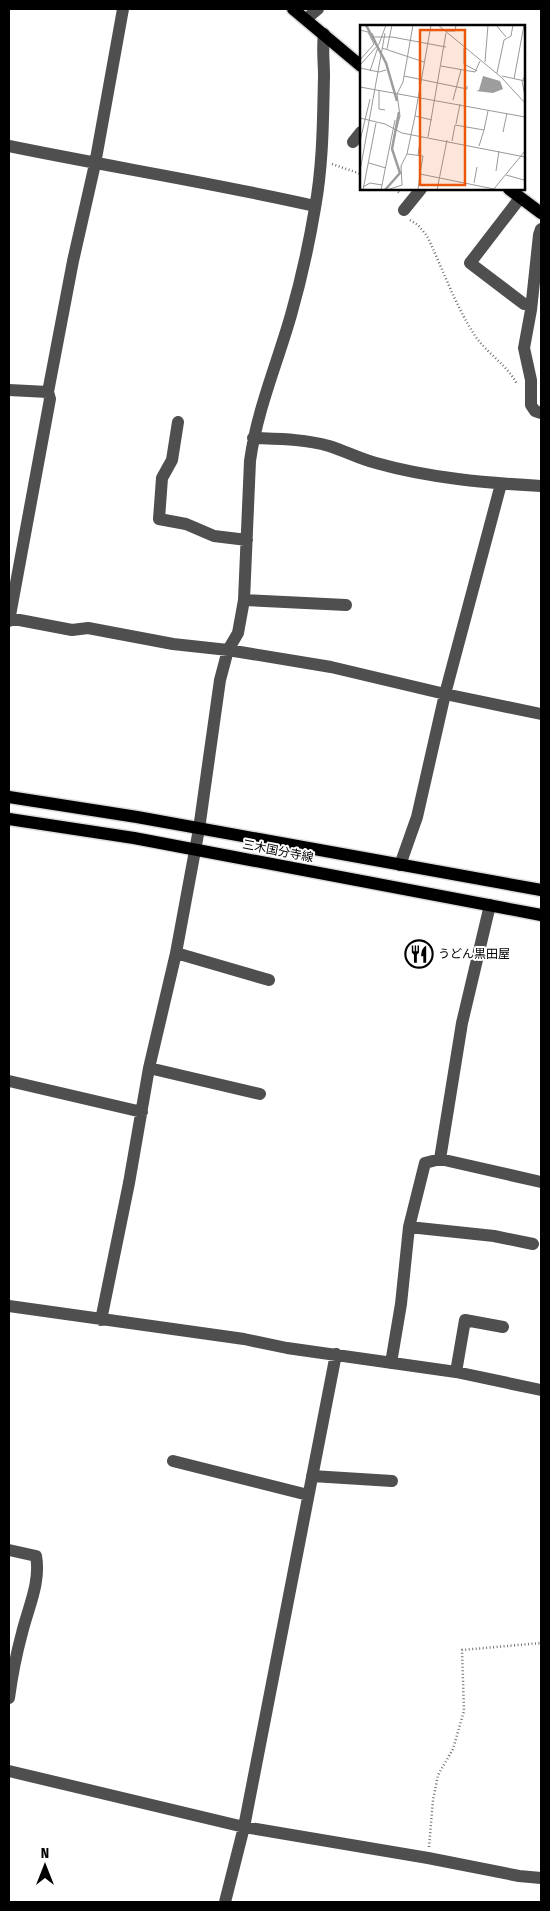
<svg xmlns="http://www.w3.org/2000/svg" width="550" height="1911" viewBox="0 0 550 1911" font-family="'Fira Sans Condensed','Noto Sans JP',sans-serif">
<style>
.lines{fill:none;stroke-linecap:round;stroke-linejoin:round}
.major-casing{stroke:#dbdbdb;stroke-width:15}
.path{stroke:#717171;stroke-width:2.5;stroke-dasharray:1 2.5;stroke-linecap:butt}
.minor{stroke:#4f4f4f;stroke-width:12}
.major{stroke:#000;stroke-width:12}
.labels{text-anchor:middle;stroke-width:4;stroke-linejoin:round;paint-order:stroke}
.street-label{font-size:12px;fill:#000;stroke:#fff}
.poi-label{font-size:12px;fill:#000;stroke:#fff;text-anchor:start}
.inset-river{fill:none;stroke:#9d9d9d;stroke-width:2.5}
.inset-road{fill:none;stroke:#999;stroke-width:1}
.view{fill:#e8590c;fill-opacity:0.15;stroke:#e8590c;stroke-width:2.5}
.inset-edge{fill:none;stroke:#000;stroke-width:2.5}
</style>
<rect width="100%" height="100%" fill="#fff"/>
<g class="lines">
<g class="major-casing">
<path id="major" d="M293,9L361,66
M509,189L541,213
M9,797L137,817L541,890
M9,819L134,838L541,915"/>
</g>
<path class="path" d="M332,164L361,174
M396,189L400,194
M410,220L418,225L427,236C442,267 454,302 472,331C485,353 506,363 517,384
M429,1847L433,1800L438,1775L453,1749L464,1711L462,1650L541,1643"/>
<path class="minor" d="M306,19L318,9
M353,142L361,132
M9,146C111,167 214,183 315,206
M520,198L470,263L524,304
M404,210L421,189
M541,229L539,235L531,310L524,348L531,380V405L535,411L541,413
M9,390L48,392
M178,422L172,460L162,478L159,519L186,524L214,536L247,540
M253,438C279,439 304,439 329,446C345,451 360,459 376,463C429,478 486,483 541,486
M244,600L346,605
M9,618L72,630L88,628L173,644L228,650L331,667L445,694L541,714
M9,621L50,399L48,392L73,261L95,164L123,9
M400,865L417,817L445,694L501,484
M176,953L269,980
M149,1068L260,1094
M9,1081L142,1112
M440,1159L462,1023L490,905
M409,1227L494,1236L533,1244
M9,1306L244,1339L287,1348L456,1372L541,1390
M101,1320L129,1183L149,1068L176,953L199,829L220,680L228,650L238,633L244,600L250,461C257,410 277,364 291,315C301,280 309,244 315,208C323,164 323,120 324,76C324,61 322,48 324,34
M391,1363L401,1304L409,1227L425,1163L440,1159L541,1182
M456,1372L465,1320L503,1327
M173,1461L308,1495
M312,1476L392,1481
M9,1550L36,1556C41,1582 28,1608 22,1633C16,1655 12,1676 9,1698
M9,1771L244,1827L428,1858L519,1876L541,1878
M225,1902L244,1827L336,1354"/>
<use href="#major" class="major"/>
</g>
<defs>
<g id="restaurant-ring" transform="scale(1.4375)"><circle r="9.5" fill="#fff" stroke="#000" stroke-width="1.5"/><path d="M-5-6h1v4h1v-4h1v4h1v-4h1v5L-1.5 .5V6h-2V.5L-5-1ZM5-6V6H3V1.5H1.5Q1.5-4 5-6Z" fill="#000"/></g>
</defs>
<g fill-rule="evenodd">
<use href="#restaurant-ring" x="419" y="954"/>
</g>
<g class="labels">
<g class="street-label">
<text transform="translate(278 851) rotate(11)" y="4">三木国分寺線</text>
</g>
<g class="poi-label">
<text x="438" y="958">うどん黒田屋</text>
</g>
</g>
<g transform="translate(360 25)">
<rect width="165" height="165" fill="#fff"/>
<path d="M123,51L140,56L143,64L133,68L116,66L119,65Z" fill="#9d9d9d"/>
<path class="inset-river" d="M6,0L26,38L37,76M25,165L40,148L32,124L39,87"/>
<path class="inset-road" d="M71,0L55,91L72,95M78,0L141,52L165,78M136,0L146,12M0,5L8,7L14,19L0,35M86,6H95L96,0M11,12H32L86,22M22,23L64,37M104,23V39L117,46M27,24L32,0M125,37L128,0M0,40L19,19L26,0M81,41L115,47L120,36M0,43L19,47L26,45M10,46L18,22L12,8M137,48L144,15L151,11L153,0M44,51L107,64V61M142,51L165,56M165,51L162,56L165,71M154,54L164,0M0,62L165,92M19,65V84L25,85M93,75L101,45M0,93L25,99L42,108L165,132M96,99L100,79M36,106L40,91L37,69L43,57L53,0M143,107L147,88M68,112L86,8M0,116L10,74M92,116L95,100L124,105L128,86M119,121L124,105M47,129L63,131L60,149L139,165M58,130L61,111M9,138L26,143M0,146L25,8M136,146L139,126M146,150L164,155M114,158L117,142M3,162L10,158L22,160M3,165L16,98M21,165L35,95M27,165L42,160L41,141L47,129L55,91M58,165L60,149M77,165L87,115M133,165L165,126"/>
<path class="view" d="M60,5H105V160H60Z"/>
<rect width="165" height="165" class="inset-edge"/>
</g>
<rect width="550" height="1911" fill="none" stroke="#000000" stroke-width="20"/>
<g transform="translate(45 1866)" stroke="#ffffff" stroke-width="4" paint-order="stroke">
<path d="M0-4L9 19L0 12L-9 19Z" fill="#000000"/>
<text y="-8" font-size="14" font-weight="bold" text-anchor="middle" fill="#000000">N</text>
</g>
</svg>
